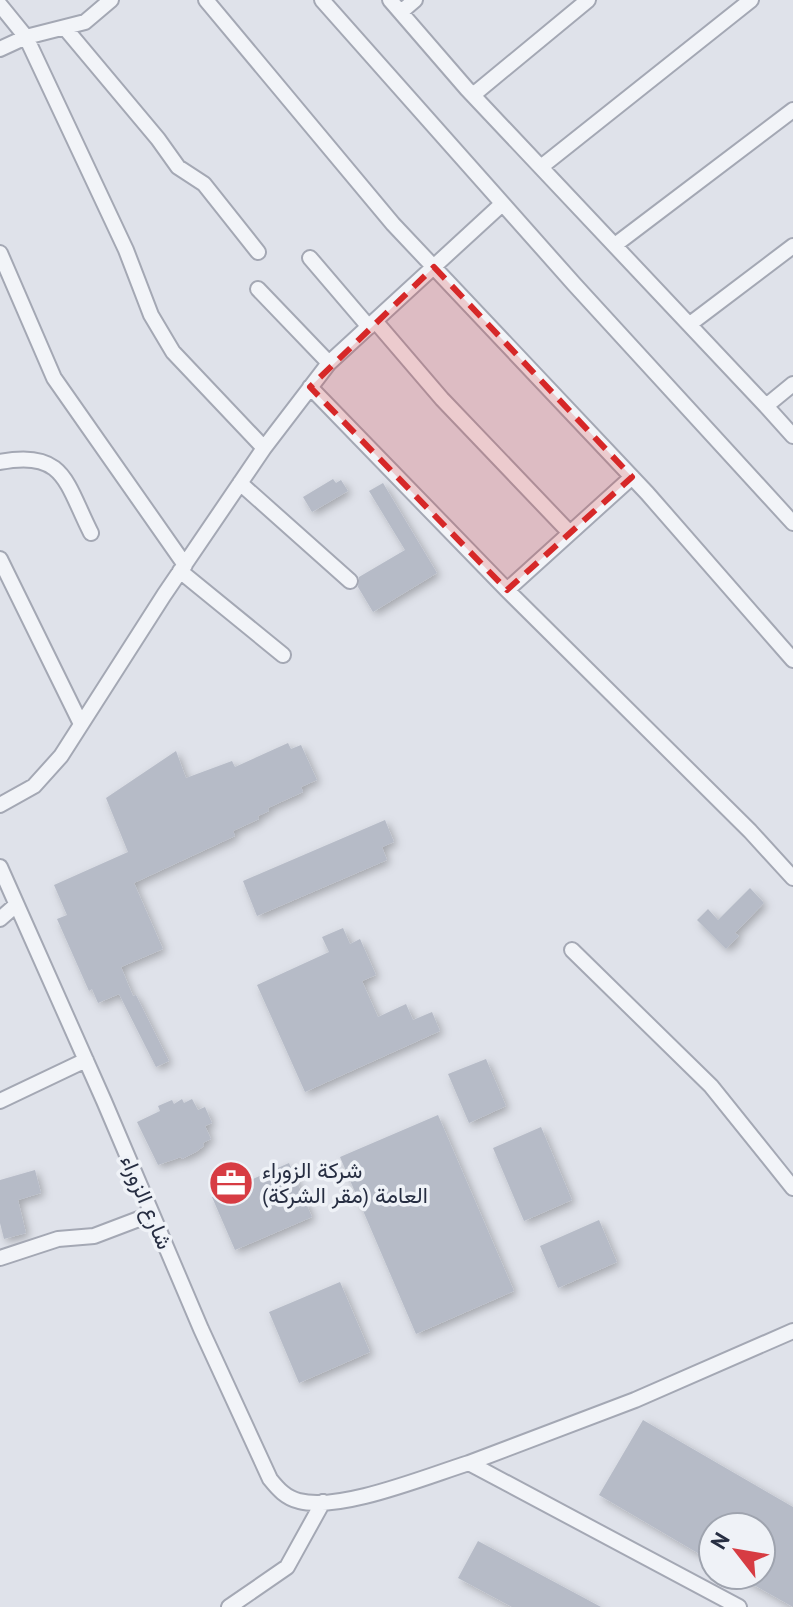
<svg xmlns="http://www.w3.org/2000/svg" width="793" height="1607" viewBox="0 0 793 1607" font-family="'PT Sans',Vazirmatn,sans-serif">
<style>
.building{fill:#b6bbc7;filter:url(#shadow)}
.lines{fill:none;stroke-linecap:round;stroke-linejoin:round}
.street-casing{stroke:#a4a8b4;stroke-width:18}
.street{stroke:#f2f4f8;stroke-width:14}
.marked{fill:#d62828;fill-opacity:0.2;stroke:#d62828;stroke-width:6;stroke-dasharray:16 10;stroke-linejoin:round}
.labels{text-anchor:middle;stroke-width:7;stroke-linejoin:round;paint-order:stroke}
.poi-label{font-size:22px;fill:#272e42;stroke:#eff2f7;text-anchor:start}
.street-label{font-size:22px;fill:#272e42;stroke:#eff2f7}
</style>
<defs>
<filter id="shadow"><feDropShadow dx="3.5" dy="3.5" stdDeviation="4" flood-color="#0004"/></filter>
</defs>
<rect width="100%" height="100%" fill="#dfe2ea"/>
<path class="building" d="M333,479L336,483L341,480L348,491L312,512L303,497Z
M383,483L437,573L373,612L358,587L359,577L405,550L369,491Z
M288,743L291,749L301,745L317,780L301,787L303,792L268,808L269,811L258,816L259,819L233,831L235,836L134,883L163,949L121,967L133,996L136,995L169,1061L156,1067L119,994L98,1003L92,989L89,991L57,919L67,915L54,885L128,852L106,798L176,751L186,778L232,761L235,767Z
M385,820L394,842L382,847L387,860L257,916L243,881Z
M750,888L764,903L735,933L739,936L726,949L697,920L708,909L718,920Z
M343,928L350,944L360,939L376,975L362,981L378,1017L406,1004L413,1020L432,1012L440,1031L305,1092L257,985L329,952L322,937Z
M486,1059L506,1106L469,1123L448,1074Z
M182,1099L184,1103L192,1099L198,1110L205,1107L212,1123L205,1126L211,1139L203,1143L204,1146L196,1152L182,1159L181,1157L158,1165L137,1122L160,1111L158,1106L172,1100L174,1104Z
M438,1115L514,1291L416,1334L340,1157Z
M541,1127L572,1200L524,1221L493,1148Z
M289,1163L312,1217L235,1250L212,1197Z
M35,1170L41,1193L18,1200L26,1233L4,1239L0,1223V1180Z
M599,1220L617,1262L558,1288L540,1246Z
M340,1282L370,1352L299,1383L269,1312Z
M643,1420L793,1507V1607L736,1575H761V1527H713V1562L599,1495Z
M478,1541L601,1607H512L458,1578Z"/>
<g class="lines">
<g class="street-casing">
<path id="street" d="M206,0L393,224L647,493L793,660
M322,0L574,284L793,523
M390,0L467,89L766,406L793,384
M0,5L26,37L126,250L151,315L173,352L264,448
M401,12L415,0
M65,28L158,139L178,167L204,184L258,252
M0,49L26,37L85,22L111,0
M473,95L588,0
M541,167L751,0
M615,245L793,110
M0,253L54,378L185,565
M310,258L369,327
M258,289L329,363
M376,322L442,399L569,532
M690,324L793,246
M310,387L507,590L750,831L793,878
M766,406L793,436
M0,462C65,449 66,484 91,533
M240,483L350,581
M0,559L81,724
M180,571L283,655
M507,590L632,477
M0,805L34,786L61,756L164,595L264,448L329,363L502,204
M0,867L104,1101L201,1329L270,1479C278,1489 286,1498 299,1501C340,1512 427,1476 469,1463L739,1607
M0,919L16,905
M572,950L711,1086L793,1188
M0,1101L86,1060
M0,1258L58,1239L94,1236L152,1214
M469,1463L635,1400L793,1331
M229,1607L287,1567L323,1502"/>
</g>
<use href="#street" class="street"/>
</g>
<path class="marked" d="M434,267L632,477L507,590L310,387Z"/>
<defs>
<g id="office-disc" transform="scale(2.3)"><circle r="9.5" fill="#d73c43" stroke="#eff2f7"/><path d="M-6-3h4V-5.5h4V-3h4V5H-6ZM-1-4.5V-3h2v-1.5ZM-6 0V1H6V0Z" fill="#fff"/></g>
</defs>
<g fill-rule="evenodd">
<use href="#office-disc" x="231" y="1183"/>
</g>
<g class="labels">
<g class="poi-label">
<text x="262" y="1178">شركة الزوراء<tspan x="262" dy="25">العامة (مقر الشركة)</tspan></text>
</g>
<g class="street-label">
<text transform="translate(147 1202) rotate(67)" y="8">شارع الزوراء</text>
</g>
</g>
<g transform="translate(737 1551) rotate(301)"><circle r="38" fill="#eff2f7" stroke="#9fa4af" stroke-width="2"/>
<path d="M0-6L14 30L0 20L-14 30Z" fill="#d73c43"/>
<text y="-12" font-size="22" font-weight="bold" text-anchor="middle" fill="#272e42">N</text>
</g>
</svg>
